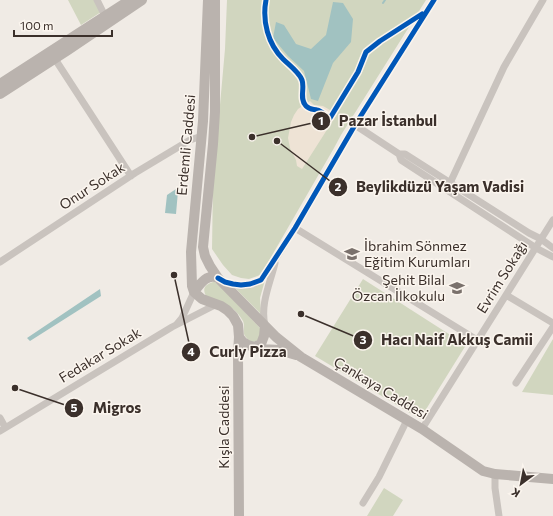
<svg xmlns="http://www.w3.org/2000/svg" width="553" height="516" viewBox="0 0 553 516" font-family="Commissioner,sans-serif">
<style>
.green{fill:#d1d6bf}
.plaza{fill:#eee3d5}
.water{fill:#a1c2c1}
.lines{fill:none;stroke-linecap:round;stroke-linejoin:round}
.stream{stroke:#a1c2c1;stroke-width:2}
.street{stroke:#c9c3be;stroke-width:7}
.secondary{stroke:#bab3ae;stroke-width:10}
.cycleway-casing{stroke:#fbf5ee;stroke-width:8}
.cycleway{stroke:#0057b8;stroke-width:5}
.labels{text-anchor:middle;stroke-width:3;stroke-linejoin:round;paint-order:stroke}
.street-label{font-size:14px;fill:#3b302b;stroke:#fbf5ee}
.poi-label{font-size:14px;fill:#3b302b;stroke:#fbf5ee;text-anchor:start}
.leader{fill:none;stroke:#3b302b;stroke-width:1.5}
.callout-dot{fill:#3b302b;stroke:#fbf5ee;stroke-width:1.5}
.mark-label{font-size:12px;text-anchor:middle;font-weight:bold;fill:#fff}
.callout-label{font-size:15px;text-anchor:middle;font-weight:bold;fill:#3b302b;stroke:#fbf5ee;stroke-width:3;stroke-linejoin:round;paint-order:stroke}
</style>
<rect width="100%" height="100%" fill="#f0ebe5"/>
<path class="green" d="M68,0H95L101,12L81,25Z
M227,0H426L341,135L334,148L267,264L260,275L249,279L241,278L232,275L223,265L212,249L213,183L225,49Z
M363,279L466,345L420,419L315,356Z
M265,280L260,298L261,314L234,287L253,288L264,280Z
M213,282H215L224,290L261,329L259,339C259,340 254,342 253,342C250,342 245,337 244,334C243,329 245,326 243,321C240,316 237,312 233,309L206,296C202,288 205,285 213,282Z
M553,339V395L522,392L550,344Z
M384,488L403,500L393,516H367Z"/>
<path class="plaza" d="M310,101L314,105L323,106L337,114L302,169L297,166L296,160L290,148L288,138L291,122L294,115L298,109Z"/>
<path class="water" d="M333,2L343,3L353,19L351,42L333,63L318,101L311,99L304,71L288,56L273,38L276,22L284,25L296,44L311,49L326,35Z
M176,189L178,191L176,214L165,213L167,195Z
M100,289L101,296L30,341L27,338Z"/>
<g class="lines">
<path class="stream" d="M383,3L385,0"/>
<path class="street" d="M97,0L105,16
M55,59L131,176
M355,125L399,154H405L529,233L541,239L553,248
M399,154L401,160L536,248L553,257
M450,183L504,67L543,0
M295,228L477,340
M0,262L135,173L190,140L202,136
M222,281C233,287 252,288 262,279C263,277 265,275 266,274L295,228L355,125L434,0
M506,295L553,323
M177,324L182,318L194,292
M265,326C260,304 270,284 275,263
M516,383L553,327
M0,418L5,427
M422,429L553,220
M0,431L172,327L217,304
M495,474V488L499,516
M363,503L379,477L407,420"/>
<path class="secondary" d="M208,0L203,121L191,252L192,286L194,292L202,299L221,306L227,310L233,316L238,325L239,337L243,342L248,345L261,349L279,350L296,355
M215,0V112L213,144L203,247L205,256L210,266L218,278L276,337L301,357L422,429L483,471L495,474L553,479
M0,84L130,0
M0,94L68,50L142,0
M194,292C200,284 207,273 218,278
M254,347L261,344L264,336L265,326
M239,516L238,353L239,337"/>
<g class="cycleway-casing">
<path id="cycleway" d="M266,0C262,21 268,44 283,59C289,65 299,72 302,80C305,88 299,99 306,106C310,110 313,109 317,110C322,111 326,116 330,118L358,72L366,52L380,41L422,14
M218,278L225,282L233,284L241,285L250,284L261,280L295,228L355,125L434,0"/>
</g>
<use href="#cycleway" class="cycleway"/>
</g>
<defs>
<g id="school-bare" transform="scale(1.2)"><path d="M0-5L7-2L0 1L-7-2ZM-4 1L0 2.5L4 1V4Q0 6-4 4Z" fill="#7a716c" stroke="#fbf5ee" stroke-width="2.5" paint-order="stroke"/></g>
</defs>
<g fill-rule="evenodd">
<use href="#school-bare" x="352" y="254"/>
<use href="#school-bare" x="457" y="288"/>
</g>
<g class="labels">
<g class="street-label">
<text transform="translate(186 145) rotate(-85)" y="5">Erdemli Caddesi</text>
<text transform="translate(92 186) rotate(-33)" y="5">Onur Sokak</text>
<text transform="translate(502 277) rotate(-58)" y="5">Evrim Sokağı</text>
<text transform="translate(100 355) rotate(-31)" y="5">Fedakar Sokak</text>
<text transform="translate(381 388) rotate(31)" y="5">Çankaya Caddesi</text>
<text transform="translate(224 427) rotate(-90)" y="5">Kışla Caddesi</text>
</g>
<g class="poi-label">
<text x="364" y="251">İbrahim Sönmez<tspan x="364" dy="16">Eğitim Kurumları</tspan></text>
<text x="445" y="285" text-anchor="end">Şehit Bilal<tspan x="445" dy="16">Özcan İlkokulu</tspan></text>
</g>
</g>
<path class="leader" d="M252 137L321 121M277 141L338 187M301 314L363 340M174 275L191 352M15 388L74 408"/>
<g class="callout-dot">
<circle cx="252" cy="137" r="4"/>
<circle cx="277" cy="141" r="4"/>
<circle cx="301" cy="314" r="4"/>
<circle cx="174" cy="275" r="4"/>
<circle cx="15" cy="388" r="4"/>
<circle cx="321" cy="121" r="10"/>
<circle cx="338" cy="187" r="10"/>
<circle cx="363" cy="340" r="10"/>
<circle cx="191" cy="352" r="10"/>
<circle cx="74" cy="408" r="10"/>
</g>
<g class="mark-label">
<text x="321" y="125">1</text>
<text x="338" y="191">2</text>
<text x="363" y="344">3</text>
<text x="191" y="356">4</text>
<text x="74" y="412">5</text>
</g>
<g class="callout-label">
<text x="388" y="126">Pazar İstanbul</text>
<text x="440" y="192">Beylikdüzü Yaşam Vadisi</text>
<text x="457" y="345">Hacı Naif Akkuş Camii</text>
<text x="248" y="357">Curly Pizza</text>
<text x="117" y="413">Migros</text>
</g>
<g transform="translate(521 484) rotate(212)" stroke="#fbf5ee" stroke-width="3" paint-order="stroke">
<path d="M0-3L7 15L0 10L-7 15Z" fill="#3b302b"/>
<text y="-6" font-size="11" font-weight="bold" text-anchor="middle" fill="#3b302b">K</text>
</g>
<path d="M14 30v6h98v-6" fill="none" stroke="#3b302b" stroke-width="2"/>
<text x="20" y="30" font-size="12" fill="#3b302b" stroke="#fbf5ee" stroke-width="3" paint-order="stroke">100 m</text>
</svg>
